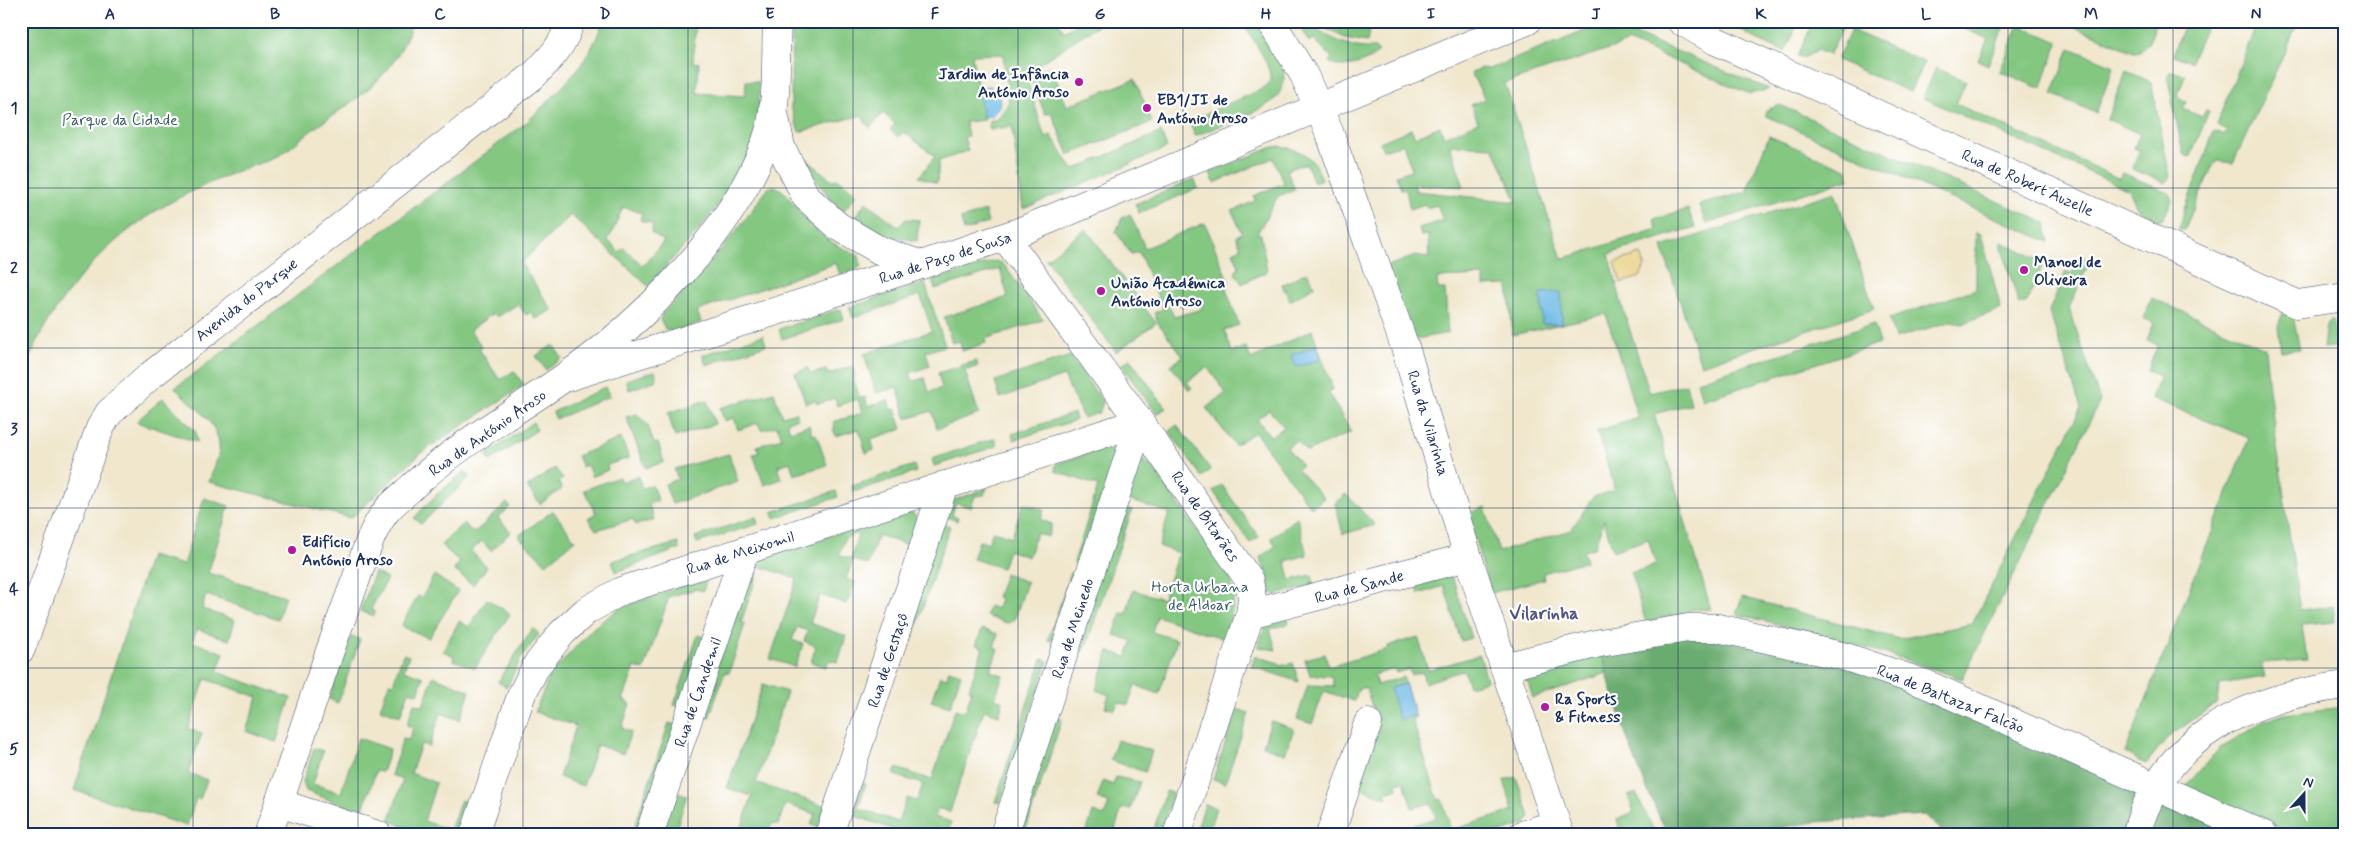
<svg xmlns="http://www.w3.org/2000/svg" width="2366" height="856" viewBox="0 0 2366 856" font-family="Mynerve,sans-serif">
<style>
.green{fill:#83c781;stroke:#4f7b70;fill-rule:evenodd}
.forest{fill:#6aac6f;stroke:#426e66}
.sand{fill:#eeda9e;stroke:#84847e}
.water{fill:#6cb9e6;stroke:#4474a2}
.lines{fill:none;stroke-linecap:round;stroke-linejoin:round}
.minor-casing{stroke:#3b4b6f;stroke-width:29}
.tertiary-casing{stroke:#3b4b6f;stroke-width:29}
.secondary-casing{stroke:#3b4b6f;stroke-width:29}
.minor{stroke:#fff;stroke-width:28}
.tertiary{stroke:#fff;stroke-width:28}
.secondary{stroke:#fff;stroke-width:28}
.grid{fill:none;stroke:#1b2f5e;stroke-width:1;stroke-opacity:0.55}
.poi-dot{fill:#b5179e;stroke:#fff;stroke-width:2}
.labels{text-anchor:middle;stroke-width:4.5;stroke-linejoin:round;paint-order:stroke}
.poi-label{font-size:16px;font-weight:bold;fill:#1b2f5e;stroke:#fff;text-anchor:start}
.park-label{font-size:16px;fill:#3a5d68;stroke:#fff}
.street-label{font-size:16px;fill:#1b2f5e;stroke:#fff}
.neighbourhood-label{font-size:18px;font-weight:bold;fill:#535582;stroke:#fff}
.neatline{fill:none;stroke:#1b2f5e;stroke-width:2}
.grid-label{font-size:16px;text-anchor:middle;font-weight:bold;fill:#1b2f5e}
</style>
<rect width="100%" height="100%" fill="#fff"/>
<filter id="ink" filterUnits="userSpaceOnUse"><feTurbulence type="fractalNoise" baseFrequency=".02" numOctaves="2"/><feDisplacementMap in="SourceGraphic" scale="10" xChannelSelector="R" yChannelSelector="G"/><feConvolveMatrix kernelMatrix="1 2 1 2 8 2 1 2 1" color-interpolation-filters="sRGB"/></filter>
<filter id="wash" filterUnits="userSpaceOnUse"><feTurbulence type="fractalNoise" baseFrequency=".0096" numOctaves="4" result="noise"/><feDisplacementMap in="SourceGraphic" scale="20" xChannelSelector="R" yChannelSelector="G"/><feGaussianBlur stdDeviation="1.12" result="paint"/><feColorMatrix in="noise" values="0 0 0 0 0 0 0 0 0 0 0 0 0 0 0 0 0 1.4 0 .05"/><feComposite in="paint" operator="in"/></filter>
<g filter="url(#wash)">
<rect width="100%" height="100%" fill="#f0e7cd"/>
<path class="green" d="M21,21H413C407,37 400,54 389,68C369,93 338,111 312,130C300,139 287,152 273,159C266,162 258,163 251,166C220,178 187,192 159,209C96,248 45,310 21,380Z
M603,21H696L693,62L699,63L697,93L745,96L746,81L759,82C758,94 760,108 758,120C748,183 689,240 648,286L571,215L521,263L552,310L536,319L531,312L526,315L518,304L497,317L494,313L470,330L482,347L479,349L500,380L514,371L524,385L421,453L351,518L209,482C212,472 217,462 219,452C223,425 192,405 175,388L527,122C560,89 588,67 603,21ZM623,207L642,213L640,220L653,224L651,232L664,241L643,266L624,248L619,252L607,239L611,235Z
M792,21H991V23L1058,21L1064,32L1082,21H1104L1025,73L1045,138L1051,135L1073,170L1161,132L1167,148L1023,209L1012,126L990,130L988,121L998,119L1009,102L1003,54L972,55L984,120L965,122L968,136L964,137L968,151L939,161L937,183L919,177L935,156L904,132L899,137L890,130L895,124L883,113L870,128L866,124L862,115L799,132L791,108Z
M1241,21H1255C1265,37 1283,58 1284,77C1284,84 1280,93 1276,98C1262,112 1214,128 1195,136L1189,121L1260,90C1264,87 1270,85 1270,79C1272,65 1249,34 1241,21Z
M1310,21H1362L1369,31L1367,42L1345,38Z
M1729,21H1799L1785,52L1748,35Z
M1814,21H1829L1843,27L1829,55L1817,50L1804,58L1797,56Z
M1958,21H2006L1988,65L1978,60L1988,39L1956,25Z
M2061,21H2157C2152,33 2149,52 2134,52Z
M2186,21H2208L2191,62L2173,55Z
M2258,21H2299L2233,163L2218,161L2213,165L2184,230L2178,228L2214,131L2224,135L2227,130L2216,125Z
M1611,24L1769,89L1750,94L1630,42L1505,83L1562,259L1657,229L1654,219L1688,209L1695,227L1609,254L1623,309L1650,393L1686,384L1691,404L1654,414L1711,610L1695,609L1646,623L1631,573L1656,565L1648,539L1613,551L1604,520L1594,548L1583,551L1586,561L1543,573L1544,579L1491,593L1467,514L1485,507L1499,552L1571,530L1593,497L1613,491L1614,486L1597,431L1638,418L1606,314L1513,335L1508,285L1484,286V276L1437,278L1438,289H1445L1448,333L1411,340L1385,267L1415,256L1429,258L1428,235L1421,236L1419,228L1443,220L1437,205L1427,208L1425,204L1410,209L1406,190L1401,189L1396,175L1412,170L1403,144L1383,150L1380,142L1411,129L1415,137L1440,126L1444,137L1478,122L1471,105L1485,99L1471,73L1481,68L1489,69L1595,27ZM1450,145L1493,147L1517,202L1416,191L1414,184L1464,187Z
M1307,25C1329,36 1349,50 1375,48L1379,52C1366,63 1344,71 1329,62L1332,58L1314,39L1309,42L1302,31L1304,26Z
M2019,25L2058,42L2041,89L2000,71Z
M1851,30L1924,62L1910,92L1837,60Z
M2070,48L2114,66L2096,113L2052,94Z
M1051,66L1067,106L1135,79L1152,122L1069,155L1051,112L1045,114L1029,75Z
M1936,68L1966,81L1956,104L2120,179L2123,173L2169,193L2172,201L2163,219L2158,221L2138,209L2129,190L1923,98Z
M2126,71L2151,82L2170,176L2166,183L2132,169L2140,151L2134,148L2140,134L2107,119Z
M2171,71L2185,75L2177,97L2186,102L2183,109L2202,117L2206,110L2209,111L2191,156L2188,157L2183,153L2167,75Z
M1780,105L2046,223L2049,242L1766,116V110Z
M1769,136L1848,170L1849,179L1706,224L1699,205L1746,192Z
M1281,146C1304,151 1313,157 1322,179L1314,182L1306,163L1287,170L1295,190L1278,196L1257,234H1261L1267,271L1242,284L1235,273L1239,266L1233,252L1241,248L1236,236L1242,233L1232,211L1255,201L1254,196L1284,183L1273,158L1214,183L1210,172L1273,147Z
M806,158L831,180L839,179L857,194L842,213L816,180Z
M1194,179L1198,188L1139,213L1135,204Z
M774,186C789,191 798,213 810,225C822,238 843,249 859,256L861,266L856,270L840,275L836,263L697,311L701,322L674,332L666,330L660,320L663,313C702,274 736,234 768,188Z
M1835,192L1874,309L1701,365L1662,247Z
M866,202L899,227L906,219L919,220L917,241L883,235L852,220Z
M985,211L988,223L964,231L961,219Z
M1130,214L1145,248L1205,223L1229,283L1226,289L1239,325L1224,330L1232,352L1246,347L1251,359L1312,330L1333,389L1328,392L1351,432L1307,452L1296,440L1287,448L1302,465L1297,469L1324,498L1311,508L1255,432L1235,445L1206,408L1226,393L1207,367L1187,382L1192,388L1189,390L1171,365L1183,356L1158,323L1154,313L1163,309L1139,252L1131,254L1116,232L1122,218ZM1175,295L1180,306L1198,299L1202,309L1174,317L1166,299ZM1269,410L1284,427L1271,437L1257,419Z
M1086,229L1156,323L1116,352L1046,259Z
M1976,232L1981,234L2001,309L1961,324L1953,321L1895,338L1889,319L1976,289Z
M2000,241L2044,262L2027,302L2019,305Z
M2080,256L2090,261L2069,308L2100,401L1962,679C1887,652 1813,632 1736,614L1742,597L1899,639L1972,624L2081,408L2049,311L2066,271L2072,274Z
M995,261L1002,263L1005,266L1043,320L985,339L986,343L962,351L960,341L952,343L944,317L1008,297L1000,269L935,289L932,281Z
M1307,272L1315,286L1290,301L1282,285Z
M925,283L945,346L926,352L930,366L910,373L913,381L925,378L929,392L942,388L938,373L976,361L978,366L965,371L979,414L937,429L932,411L907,419L897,387L876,393L864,354L932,331L920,295L853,318L849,307Z
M2152,298L2265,348L2269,389L2300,610L2333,606L2335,622L2302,625L2307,660L2261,663L2265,677L2219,684L2217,703L2167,738L2146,764L2125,753L2249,438L2151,398L2160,376L2147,371L2158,345L2147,340L2154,323L2143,318Z
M841,309L844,319L782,339L779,329Z
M2283,312L2293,317L2300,349L2281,351L2278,326Z
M2332,319L2336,343L2345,342V345L2323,348L2326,325Z
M1874,324L1880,343L1702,400L1697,381Z
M763,335L766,345L706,365L702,355Z
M553,345L562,358L546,370L536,356Z
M1070,356L1103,402L1099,413L1083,418L1064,376L1000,398L995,381Z
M1130,359L1166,408L1157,414L1121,365Z
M853,366L855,377L853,378L860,398L865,397L868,407L888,400L891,410L895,409L902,429L871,439L874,450L866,453L859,429L836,436L833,429L835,428L833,422L862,413L858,399L837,406L835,398L817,404L815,400L806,404L795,373L808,368L810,374L826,370L828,374Z
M655,371L657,380L629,390L626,380Z
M605,387L610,396L556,419L553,412Z
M774,392L782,416L796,412L798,418L787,422L790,431L809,425L812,435L816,434L827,465L794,475L790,462L778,466L782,479L764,485L753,454L759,453L757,446L782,438L777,426L761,430L758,423L738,430L734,418L724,421L720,408Z
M163,398L196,432L197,442L136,422Z
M707,400L715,424L675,437L668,413Z
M1074,413L1076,420L1014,440L1012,434Z
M637,414L648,426L654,444L658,443L664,462L646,468L626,417Z
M533,422L537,430L490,461L486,455Z
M1177,425L1211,470L1202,477L1169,431Z
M621,438L629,458L607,465L608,470L592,477L587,465L582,467L577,456Z
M995,438L997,446L934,466L932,459Z
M1107,448L1114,453L1115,457L1079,565L1074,563L1098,486L1055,471L1056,464Z
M729,454L738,482L672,504L665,484L678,479L674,469Z
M1138,460H1143L1152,467L1227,572C1240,595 1231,615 1224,639L1157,616L1152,632L1177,640L1159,694L1135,685L1128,705L1118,702L1115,710L1105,707L1109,695L1096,690L1109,651L1127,657L1132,641L1114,635L1121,613L1126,614L1133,590L1163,599L1178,553L1159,546L1169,513L1122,498Z
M914,465L916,472L853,492L852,486Z
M555,468L563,479L558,482L562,489L540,504L527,487Z
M465,471L470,477L421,524L414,518L435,496Z
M638,476L642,488L652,485L658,501L649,504L654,520L636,525L633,519L596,530L588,518L596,513L584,490L619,477L621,482Z
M1222,485L1259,537L1250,543L1213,491Z
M987,488L984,495L975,496L971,508L956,503L952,515L958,518L957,521L944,516L952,501Z
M836,491L838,497L775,518L772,512Z
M1346,494L1375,525L1343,534L1335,503Z
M204,498L229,506L208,573L285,596L278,619L206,595L202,609L235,620L229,640L197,629L192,642L224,653L217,672L291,698L276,742L246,731L258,697L205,679L188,729L202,733L188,773L207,780L200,799L196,798L187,826L74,790L150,556L183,565Z
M507,503L510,507L498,518L511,532L491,551L482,541L471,551L487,567L473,585L454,570L460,562L441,545L463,523L474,533Z
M1023,503L1044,510L1041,520L1052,524L1048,537L1037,533L1028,557L1008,550L1002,568L973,559L979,541L988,543L993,531L1012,537Z
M1119,506L1132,510L1084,652L1073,648Z
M553,511L575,540L546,564L518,536Z
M904,513H913L917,519L910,546L878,535L868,565L853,560L846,579L855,582L847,604L820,595L810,623L846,636L838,662L829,660L826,667L811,662L816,646L804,641L808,631L797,627L792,640L803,644L795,667L770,659L797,579L756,565L768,556L796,546ZM855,534L858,535L851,559L839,555L845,538Z
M756,517L758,524L697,543L695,537Z
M1297,518L1307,555L1286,561L1290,580L1312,575L1314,586L1275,595L1269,589L1268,575L1260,557L1276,546L1271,538Z
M941,523L950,526L910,646L901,643Z
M678,543L679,549L616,572L612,561Z
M751,571L758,573L741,622L745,624L729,673L725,672L709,718L699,714Z
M375,572L387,579L371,609L375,612L374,616L360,611Z
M1071,572L1077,573L1054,642L1048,640Z
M1446,573L1453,579L1471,638L1461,641L1444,586L1419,594L1415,580Z
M1005,574L1027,582L1014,621L1007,623L986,616L989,606L997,609L1000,598L997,597Z
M434,575L458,591L429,638L401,626L418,596L422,598Z
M708,577L703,591L696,589L669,597L644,670L635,667L623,700L630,703L622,728L631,732L623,754L597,745L583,786L559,777L576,726L535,712L550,675L594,627L620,608Z
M487,599L510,614L475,668L453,660L454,656L443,651L459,621L469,627Z
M1287,617L1289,624L1270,629L1276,650L1258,647L1266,623Z
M533,628L539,634L520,660L507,687L498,682Z
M982,629L998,634L994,647L998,649L990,671L1003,675L995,698L1003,701L999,715L984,710L950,812L937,808L935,817L951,822L947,835H891L892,829L844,812L855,780L866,784L858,808L898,822L907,798L917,801L923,784L894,775L896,768L932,780L955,709L965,712L972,691L969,689L983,648L976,645Z
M698,635L705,637L682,707L674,705Z
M351,637L360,639L338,703L329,699Z
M1418,637L1428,670L1480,655L1487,681L1469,686L1464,670L1425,683L1422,672L1411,675L1409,669L1396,673L1394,669L1374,675L1377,685L1403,677L1416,717L1412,719L1438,800L1442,799L1451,830L1513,811L1504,780L1516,777L1530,816L1526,824L1492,835H1412L1410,826L1436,818L1431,803L1412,808L1404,781L1397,783L1398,788L1385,792L1387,798L1358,787L1379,728L1366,688H1359L1354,701L1324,691L1312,724L1297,719L1308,685L1334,686L1331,676L1310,675L1305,659L1325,654L1329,667L1388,649V646Z
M1601,651L1607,673L1533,698L1524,670Z
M403,654L409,656L404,670L423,677L418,694L409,691L400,716L380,709L389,683L393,684Z
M1255,656L1279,663L1280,666L1293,663L1299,682L1251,666Z
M1042,659L1048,661L1000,803L995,802Z
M949,670L961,674L950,707L931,701L940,676L947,678Z
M433,676L470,691L460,720L441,713L429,747L421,744L411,773L436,783L424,821L450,830L461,800L467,803L456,835H431L389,821L403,780L391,775L403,738L409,740L413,728L407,725L414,703L423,706Z
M763,684L787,692L756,783L825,806L818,827L811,825L815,814L785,804L778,825L772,823L768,835H739L752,796L727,788Z
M2345,707V835H2297L2285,832L2185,787L2219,749L2260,723L2284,714Z
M1237,709L1249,713L1225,783L1213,779Z
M1051,715L1062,719L1024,835H1011Z
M1271,721L1294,729L1285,754L1263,746Z
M669,723L676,725L642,828L635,825Z
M358,738L390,749L382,772L376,771L362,812L306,791L303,781L314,748L323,751L313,784L341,793Z
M1117,740L1152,751L1145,772L1110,760Z
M1116,777L1140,782L1130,810L1122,808L1113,835H1100L1087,830L1093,812L1104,816L1109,803L1097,799L1103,781L1113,785Z
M674,791L687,795L674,835L660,832Z
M1166,791L1173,793L1159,835H1152Z
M1636,793L1656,835H1621L1617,819L1634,812L1628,796Z
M1205,804L1216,808L1207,835H1195Z"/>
<path class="forest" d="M1683,634L1842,661L2251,835H1942L1940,829L1925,815L1816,822L1733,835H1668C1639,776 1617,715 1601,651Z"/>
<path class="sand" d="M1641,254L1645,266L1640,277L1621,283L1615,262Z"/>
<path class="water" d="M991,86L992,92H999L1000,105L992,116L983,117L978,87Z
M1561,292L1562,324H1542L1541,293Z
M1316,346L1321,359L1296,367L1291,355Z
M1405,684L1415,715L1399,720L1390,688Z"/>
</g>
<g filter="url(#ink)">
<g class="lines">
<g class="minor-casing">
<path id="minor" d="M1681,21L1716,41L2297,304L2345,297
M773,108L781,147L806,197L838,226L879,250L922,265
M1005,237L1140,422L1249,580L1252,598L1250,614L1177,835
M1250,614L1468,557
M1504,667L1600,643L1688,628H1718L1846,657L1926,684L2264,835
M279,803L378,835
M474,835L521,696L536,666L562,633L586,611L621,591L1140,422
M649,835L745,550
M829,835L944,485
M1004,835L1140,422
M1330,835L1368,723
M1522,835L1556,824
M2136,835C2163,734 2250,698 2345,685"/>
</g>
<g class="tertiary-casing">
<path id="tertiary" d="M1271,21L1304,75L1330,134L1358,214L1406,350L1468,557L1560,835
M562,379L900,272L1019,232L1527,21
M268,835C297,751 323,665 355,582C364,558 371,529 388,509C396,500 406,493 414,485C459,444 512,414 562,379C641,324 732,234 766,141C779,105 775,60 777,21"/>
</g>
<g class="secondary-casing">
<path id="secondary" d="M21,649L100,428L109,413L151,375L533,76C549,60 565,44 570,21"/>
</g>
<use href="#minor" class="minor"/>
<use href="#tertiary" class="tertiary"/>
<use href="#secondary" class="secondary"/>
</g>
</g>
<path class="grid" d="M193,21V835M358,21V835M523,21V835M688,21V835M853,21V835M1018,21V835M1183,21V835M1348,21V835M1513,21V835M1678,21V835M1843,21V835M2008,21V835M2173,21V835M21,188H2345M21,348H2345M21,508H2345M21,668H2345"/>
<g class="poi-dot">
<circle cx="1079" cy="82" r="5"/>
<circle cx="1147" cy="108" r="5"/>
<circle cx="2024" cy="270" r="5"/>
<circle cx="1101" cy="291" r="5"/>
<circle cx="292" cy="550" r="5"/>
<circle cx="1545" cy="707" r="5"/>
</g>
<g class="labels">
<g class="poi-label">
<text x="1069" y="79" text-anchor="end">Jardim de Infância<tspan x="1069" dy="18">António Aroso</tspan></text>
<text x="1157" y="105">EB1/JI de<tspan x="1157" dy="18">António Aroso</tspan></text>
<text x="2034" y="267">Manoel de<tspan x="2034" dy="18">Oliveira</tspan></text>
<text x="1111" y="288">União Académica<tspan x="1111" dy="18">António Aroso</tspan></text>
<text x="302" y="547">Edifício<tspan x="302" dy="18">António Aroso</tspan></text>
<text x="1555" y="704">Ra Sports<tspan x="1555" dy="18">&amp; Fitness</tspan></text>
</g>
<g class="park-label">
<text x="120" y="125">Parque da Cidade</text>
<text x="1200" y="592">Horta Urbana<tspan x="1200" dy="18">de Aldoar</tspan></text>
</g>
<g class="street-label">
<text transform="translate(2028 182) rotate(24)" y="6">Rua de Robert Auzelle</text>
<text transform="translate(945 257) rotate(-18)" y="6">Rua de Paço de Sousa</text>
<text transform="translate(246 299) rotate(-38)" y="6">Avenida do Parque</text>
<text transform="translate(1429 423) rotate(73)" y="6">Rua da Vilarinha</text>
<text transform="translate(487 432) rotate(-35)" y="6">Rua de António Aroso</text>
<text transform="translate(1206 516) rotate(55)" y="6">Rua de Bitarães</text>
<text transform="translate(740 552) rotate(-18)" y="6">Rua de Meixomil</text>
<text transform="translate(1359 586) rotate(-15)" y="6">Rua de Sande</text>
<text transform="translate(1072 628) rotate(-72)" y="6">Rua de Meinedo</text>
<text transform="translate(887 660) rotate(-72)" y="6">Rua de Gestaçô</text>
<text transform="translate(697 692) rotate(-71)" y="6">Rua de Candemil</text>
<text transform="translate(1951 698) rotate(22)" y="6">Rua de Baltazar Falcão</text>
</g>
<g class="neighbourhood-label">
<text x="1544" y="619">Vilarinha</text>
</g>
</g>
<rect width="2366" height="856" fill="none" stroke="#fff" stroke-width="55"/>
<g transform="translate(2304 794) rotate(21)" stroke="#ffffff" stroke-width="4" paint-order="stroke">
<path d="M0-4L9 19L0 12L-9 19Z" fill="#1b2f5e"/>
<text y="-8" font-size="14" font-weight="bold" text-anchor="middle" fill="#1b2f5e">N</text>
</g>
<rect x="28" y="28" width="2310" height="800" class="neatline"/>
<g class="grid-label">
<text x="110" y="19">A</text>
<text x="275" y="19">B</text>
<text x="440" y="19">C</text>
<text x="605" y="19">D</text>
<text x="770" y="19">E</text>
<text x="935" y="19">F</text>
<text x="1100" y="19">G</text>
<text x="1266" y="19">H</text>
<text x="1431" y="19">I</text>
<text x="1596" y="19">J</text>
<text x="1761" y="19">K</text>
<text x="1926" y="19">L</text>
<text x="2091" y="19">M</text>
<text x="2256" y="19">N</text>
<text x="14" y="113">1</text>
<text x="14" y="273">2</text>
<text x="14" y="434">3</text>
<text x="14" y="594">4</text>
<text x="14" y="754">5</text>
</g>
</svg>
